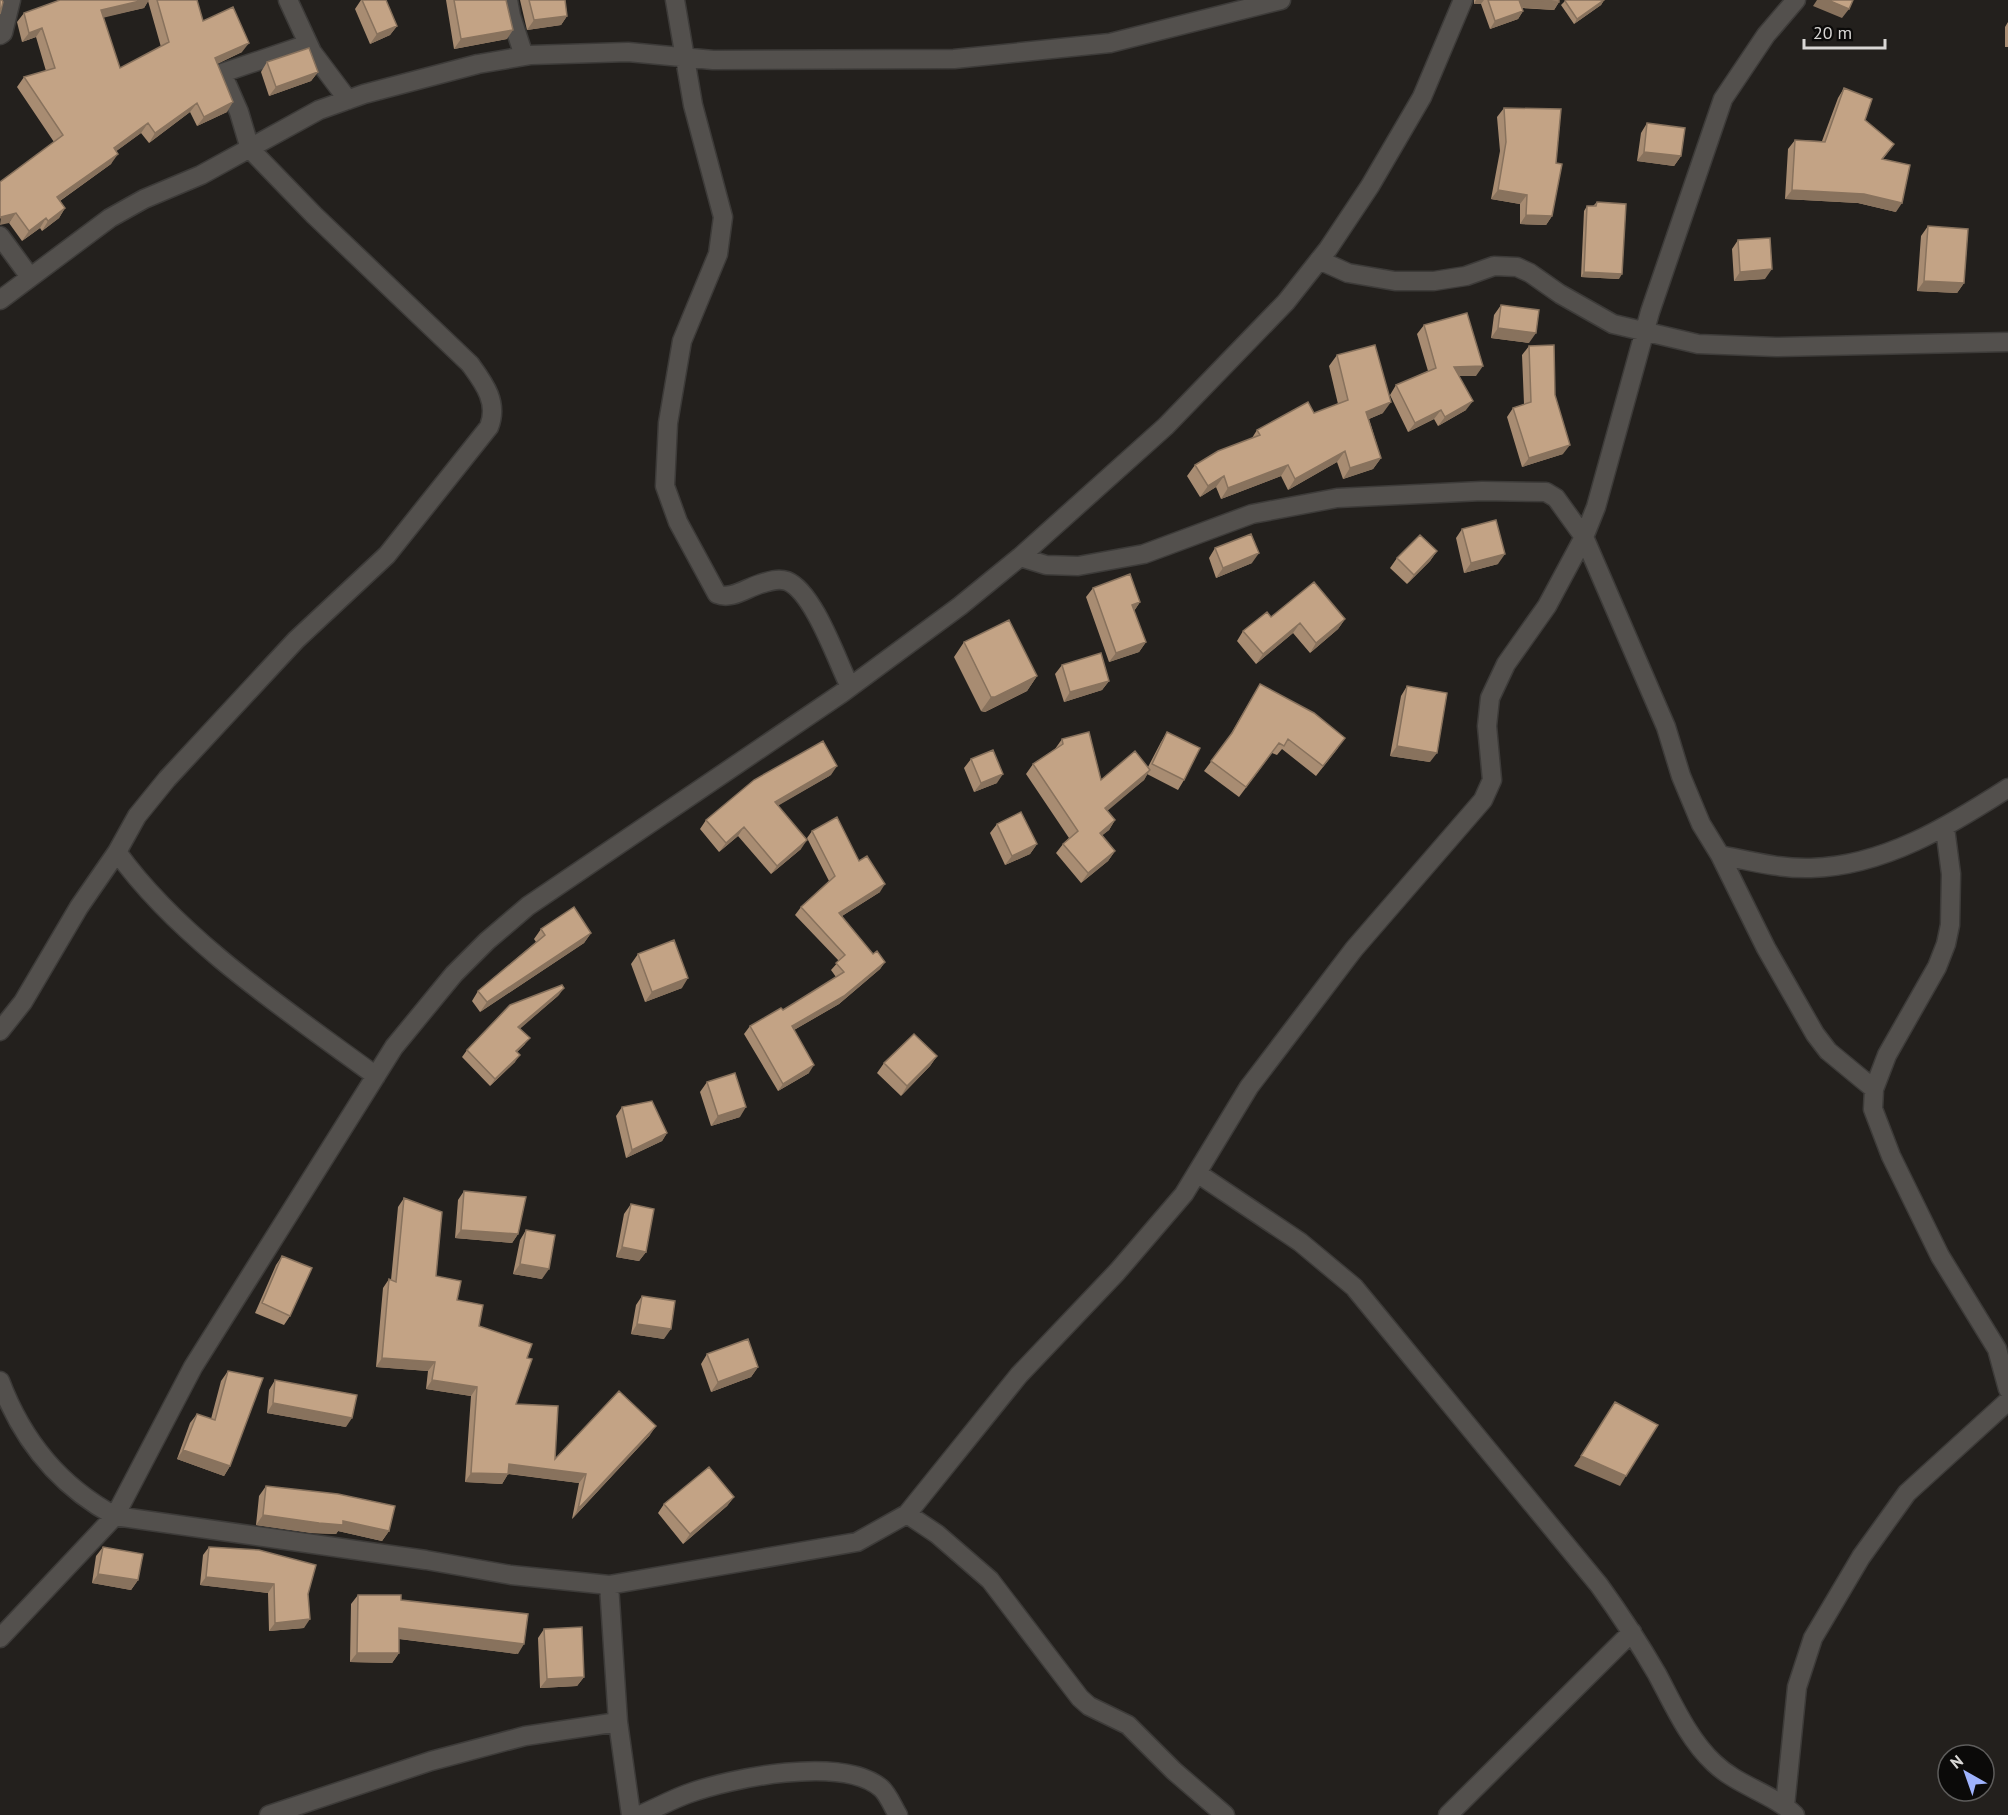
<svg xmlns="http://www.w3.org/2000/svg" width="2008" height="1815" viewBox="0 0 2008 1815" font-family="'PT Sans',sans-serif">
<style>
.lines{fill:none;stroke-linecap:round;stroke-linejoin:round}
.minor-casing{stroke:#3d3b39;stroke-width:21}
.minor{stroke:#53504d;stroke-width:18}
.wall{fill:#a88c72;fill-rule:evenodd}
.shaded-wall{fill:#88725d}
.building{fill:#c3a385;stroke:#88725d;stroke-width:1.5}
</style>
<rect width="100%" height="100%" fill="#23201d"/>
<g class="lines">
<g class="minor-casing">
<path id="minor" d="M288,0L312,52L348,100
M508,0L511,16L524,56
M675,0L693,105L723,217L718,254L682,341L668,423L665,486L678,522L717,594C732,600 746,588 760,584C769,581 778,578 787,581C814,592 837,661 850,687
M0,35L3,33L11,0
M0,236L30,277
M1319,260L1348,273L1395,281H1434L1466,276L1494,266L1517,267L1530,273L1560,294L1613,324L1698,344L1776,347L2008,342
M0,300L110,218L144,199L201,175L319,110L364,94L478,64L531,55L628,52L713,60L954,59L1110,43L1281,0
M1020,557L1046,565L1078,566L1144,554L1252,514L1337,498L1482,491L1546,492L1556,498L1584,537L1666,727L1681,776L1701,824L1720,855L1766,948L1815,1034L1828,1051L1874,1089
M1945,828L1951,874L1950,925L1946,944L1937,967L1887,1055L1874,1089L1873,1109L1891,1156L1940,1256L1997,1349L2008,1389
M117,852C179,939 290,1013 376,1076
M1720,855C1750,861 1780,869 1811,868C1884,866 1949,826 2008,788
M0,1031L23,1002L79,907L117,852L137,816L167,779L296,640L387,555L489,427C499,402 483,382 470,364L314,215L250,149L239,112L222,73L308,44
M1197,1173L1300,1242L1354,1287L1599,1585C1620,1614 1639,1643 1657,1674C1673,1704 1689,1740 1714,1763C1738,1786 1772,1793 1795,1815
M0,1381C22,1440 59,1486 115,1516L426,1560L511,1575L609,1585L857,1542L907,1514L1019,1375L1117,1272L1184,1194L1249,1087L1354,949L1483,800L1492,780L1487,726L1490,698L1506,664L1547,606L1584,537L1596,507L1650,312L1723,99L1766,35L1796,0
M907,1514L937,1534L990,1580L1080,1698L1089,1706L1128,1725L1174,1771L1225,1815
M609,1585L618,1722L631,1815
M0,1638L115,1516L193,1367L394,1047L454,974L487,941L528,906L842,693L960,606L1020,557L1166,426L1286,302L1328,249L1370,186L1422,97L1463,0
M1785,1806L1797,1687L1813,1638L1861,1557L1907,1493L2008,1401
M269,1815L431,1761L525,1736L618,1722
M640,1815C656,1808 671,1800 687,1794C730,1778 842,1755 881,1788C888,1794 893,1807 898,1815
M1448,1815L1632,1632"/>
</g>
<use href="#minor" class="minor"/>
</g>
<path class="wall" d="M60,0H197L203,21L242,52L217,64L227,112L197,126L190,112L149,143L141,133L116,151L111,164L60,201L65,208L59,218L42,231L40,228L22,241L9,223L54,142L17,87L24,77L46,71L36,37L22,42L17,22L24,13ZM148,1L161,47L120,68L103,17L144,8Z
M361,0H386L397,26L390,35L370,44L355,9Z
M446,0H506L507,39L454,49Z
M520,0H565L567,16L561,25L527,30Z
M1474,0H1559V2L1554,10L1522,8L1523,11L1518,19L1490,29L1481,4H1474Z
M1604,0L1601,5L1574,24L1561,5L1565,1Z
M2008,22V47H2005V27Z
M267,62L318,72L311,81L269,96L261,72Z
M1844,88L1865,120L1894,144L1883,159L1896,212L1858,203L1785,199L1788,149L1795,140L1822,141L1838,98Z
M1504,108L1552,216L1546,225L1520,224V204L1491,199L1500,151L1497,117Z
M1647,123L1681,156L1674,166L1637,161L1641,133Z
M1597,202L1619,279L1581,277L1584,211L1587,206H1593Z
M1928,226L1964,283L1957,293L1917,291L1921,236Z
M1738,240L1765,279L1734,281L1732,249Z
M1501,305L1529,343L1491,338L1494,315Z
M1424,325L1476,376H1459L1466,410L1438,426L1434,419L1408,432L1390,395L1396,385L1428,371L1417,334Z
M1529,346L1555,395L1563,454L1522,467L1507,417L1513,408L1524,404L1522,355Z
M1337,355L1383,413L1369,419L1381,458L1373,469L1343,479L1337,462L1288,490L1281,476L1221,499L1216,487L1200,497L1187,476L1195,465L1252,438L1257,430L1314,413L1338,404L1329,366Z
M1462,529L1498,564L1464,573L1456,538Z
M1215,548L1252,563L1216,578L1209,558Z
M1437,551L1430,561L1407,584L1390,568L1397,558Z
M1093,588L1140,602L1134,611L1146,642L1139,652L1109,662L1086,597Z
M1271,617L1345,619L1338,629L1310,653L1293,633L1256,664L1237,641L1243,631Z
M964,642L1037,676L1027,691L985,712L981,711L954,657Z
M1062,665L1109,681L1102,690L1064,702L1055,674Z
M1260,684L1338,748L1316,776L1282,749L1277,755L1272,753L1239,797L1204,771L1228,739L1254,694Z
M1407,686L1430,762L1390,756L1401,696Z
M1167,732L1184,780L1178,790L1147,774L1144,780L1107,810L1115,820L1109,830L1102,835L1115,851L1108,861L1081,883L1056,853L1063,844L1069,838L1026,774L1033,764L1055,749L1062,739L1101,780L1148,767L1161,742Z
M971,759L997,783L974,792L964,768Z
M831,775L778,805L801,849L771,874L738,836L719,852L700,829L706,820Z
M997,824L1037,844L1030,854L1005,865L990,833Z
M812,831L859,861L880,892L842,916L873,954L885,962L880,969L839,1004L794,1030L809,1073L778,1091L744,1034L750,1026L783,1010L836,977L831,970L839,961L795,915L801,907L829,881L807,838Z
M541,929L591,933L584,943L480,1012L472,1001L478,991L536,942L534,939Z
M638,954L682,988L645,1002L631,964Z
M559,995L520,1028L525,1044L517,1052L515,1062L490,1086L462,1057L467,1050Z
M937,1056L930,1066L901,1096L877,1073L884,1063Z
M707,1082L740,1117L711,1126L700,1092Z
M622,1107L667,1133L662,1141L626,1158L616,1116Z
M464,1191L518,1234L512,1243L455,1238L458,1200Z
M404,1198L436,1276L479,1326L527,1358L516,1404L555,1459L650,1435L572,1519L579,1483L508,1474L502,1484L465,1482L471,1396L426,1389L428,1371L376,1367L383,1288L389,1279L391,1280L398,1207Z
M631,1204L646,1252L639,1261L616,1257L624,1214Z
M526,1230L542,1279L513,1274L520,1240Z
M282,1256L290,1316L284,1325L255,1313L276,1265Z
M642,1296L664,1339L631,1334L636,1305Z
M707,1354L758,1367L751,1377L711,1392L701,1364Z
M228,1371L230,1466L224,1476L177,1459L190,1423L197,1414L211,1419L221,1381Z
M275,1380L346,1427L267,1413L269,1390Z
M266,1486L389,1531L382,1541L338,1531L336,1534L312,1533L256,1525L259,1496Z
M734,1497L727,1506L683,1544L658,1513L664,1504Z
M103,1547L138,1580L131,1590L92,1583L96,1556Z
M209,1547L308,1594L304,1628L269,1631L268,1593L200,1585L203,1555Z
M358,1595L401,1600L518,1654L399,1639V1653L392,1663L350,1662L351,1604Z
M544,1629L584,1677L577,1686L540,1688L538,1638Z"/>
<path class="shaded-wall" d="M144,0H149L144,8L94,20L101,10Z
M1476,0H1484L1481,4H1474Z
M1518,0H1528L1559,2L1554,10L1514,7Z
M1604,0L1601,5L1574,24L1577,19Z
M1817,0H1828L1849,9L1842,18L1813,6Z
M1523,11L1518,19L1490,29L1495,21Z
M567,16L561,25L527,30L534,20Z
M397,26L390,35L370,44L377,34Z
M42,28L36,37L22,42L29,33Z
M513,30L507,39L454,49L461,39Z
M249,43L242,52L208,68L215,58Z
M318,72L311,81L269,96L276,87Z
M233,102L227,112L197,126L204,117Z
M197,103L190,112L149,143L155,133Z
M148,123L141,133L107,158L114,148Z
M1644,152L1681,156L1674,166L1637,161Z
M118,154L111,164L51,207L57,197Z
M1498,190L1527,195L1520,204L1491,199Z
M1792,190L1864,194L1902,203L1896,212L1858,203L1785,199Z
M65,208L59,218L42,231L48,221Z
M16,213L9,223L0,225L1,217Z
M1526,215L1552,216L1546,225L1520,224Z
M46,218L40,228L22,241L29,231Z
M1772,269L1765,279L1734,281L1740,272Z
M1584,272L1622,274L1619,279L1581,277Z
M1924,281L1964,283L1957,293L1917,291Z
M1498,328L1536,333L1529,343L1491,338Z
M1483,366L1476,376H1447L1454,367Z
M1473,401L1466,410L1438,426L1445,417Z
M1391,402L1383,413L1359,423L1366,412Z
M1441,410L1434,419L1408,432L1415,423Z
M1570,445L1563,454L1522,467L1529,458Z
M1345,451L1337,462L1288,490L1295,479Z
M1381,458L1373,469L1343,479L1350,468Z
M1288,465L1281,476L1221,499L1228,488Z
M1224,476L1216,487L1200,497L1208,486Z
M1437,551L1430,561L1407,584L1414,575Z
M1259,553L1252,563L1216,578L1223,568Z
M1505,554L1498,564L1464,573L1471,563Z
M1140,602L1134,611L1132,605Z
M1345,619L1338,629L1310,653L1316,643Z
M1300,623L1293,633L1256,664L1263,654Z
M1146,642L1139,652L1109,662L1116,653Z
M1037,676L1027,691L985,712L981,711L991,697Z
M1109,681L1102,690L1064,702L1070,692Z
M1397,746L1437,753L1430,762L1390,756Z
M837,766L831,775L769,811L775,802Z
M1150,770L1144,780L1099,818L1105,808Z
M1003,774L997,783L974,792L981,783Z
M1115,820L1109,830L1093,843L1100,833Z
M744,827L738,836L719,852L726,843Z
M807,840L801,849L771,874L777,866Z
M1037,844L1030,854L1005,865L1012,856Z
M1115,851L1108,861L1081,883L1088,873Z
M885,884L880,892L834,921L839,913Z
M591,933L584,943L480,1012L487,1002Z
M885,962L880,969L839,1004L787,1034L792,1026Z
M688,978L682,988L645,1002L652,992Z
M564,988L559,995L514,1034L518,1027Z
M530,1038L525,1044L511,1058L516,1051Z
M520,1055L515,1062L490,1086L495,1079Z
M937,1056L930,1066L901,1096L907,1086Z
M814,1065L809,1073L778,1091L783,1084Z
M746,1107L740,1117L711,1126L718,1116Z
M667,1133L662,1141L626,1158L632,1150Z
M461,1230L518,1234L512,1243L455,1238Z
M622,1247L646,1252L639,1261L616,1257Z
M520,1264L549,1269L542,1279L513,1274Z
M637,1324L671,1329L664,1339L631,1334Z
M382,1358L435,1362L428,1371L376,1367Z
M758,1367L751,1377L711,1392L718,1382Z
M432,1380L477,1387L471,1396L426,1389Z
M273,1403L352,1418L346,1427L267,1413Z
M656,1426L650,1435L572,1519L578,1509Z
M183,1450L230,1466L224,1476L177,1459Z
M1581,1456L1626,1476L1620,1486L1574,1466Z
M509,1464L586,1474L579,1483L503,1473Z
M471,1473L508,1474L502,1484L465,1482Z
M734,1497L727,1506L683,1544L690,1534Z
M263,1515L343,1521L389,1531L382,1541L338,1531L336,1534L312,1533L256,1525Z
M98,1574L138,1580L131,1590L92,1583Z
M206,1577L274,1584L268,1593L200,1585Z
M310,1619L304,1628L269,1631L275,1623Z
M399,1628L524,1644L518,1654L392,1638Z
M357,1653H399L392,1663L350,1662Z
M584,1677L577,1686L540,1688L547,1679Z"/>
<path class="building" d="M0,0H2L3,2L0,14Z
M60,0H144L101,10L120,68L169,42L157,0H197L203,21L233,7L249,43L215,58L233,102L204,117L197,103L155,133L148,123L114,148L118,154L57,197L65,208L48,221L46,218L29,231L16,213L1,217L0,218V182L63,135L24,77L55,68L42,28L29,33L24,13Z
M362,0H386L397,26L377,34Z
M454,0H506L513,30L461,39Z
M529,0H565L567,16L534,20Z
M1488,0H1519L1523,11L1495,21Z
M1528,0H1559V2Z
M1566,0H1604L1577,19L1565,1Z
M1828,0H1853L1849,9Z
M309,48L318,72L276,87L267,62Z
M1844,88L1872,99L1865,120L1894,144L1882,159L1910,165L1902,203L1864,194L1792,190L1795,140L1825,142Z
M1504,108L1561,109L1556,163L1562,164L1552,216L1526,215L1527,195L1498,190L1506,142Z
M1647,123L1685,128L1681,156L1644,152Z
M1597,202L1626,204L1622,274L1584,272L1587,206H1596Z
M1928,226L1968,229L1964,283L1924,281Z
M1770,238L1772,269L1740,272L1738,240Z
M1501,305L1539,310L1536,333L1498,328Z
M1467,313L1483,366L1454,367L1473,401L1445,417L1441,410L1415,423L1396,385L1436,368L1424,325Z
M1375,345L1391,402L1366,412L1381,458L1350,468L1345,451L1295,479L1288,465L1228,488L1224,476L1208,486L1195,465L1218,451L1260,435L1257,430L1308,402L1314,413L1348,400L1337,355Z
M1554,345L1555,395L1570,445L1529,458L1513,408L1531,402L1529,346Z
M1496,520L1505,554L1471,563L1462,529Z
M1251,534L1259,553L1223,568L1215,548Z
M1420,535L1437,551L1414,575L1397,558Z
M1130,574L1140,602L1132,605L1146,642L1116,653L1093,588Z
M1314,582L1345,619L1316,643L1300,623L1263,654L1243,631L1267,612L1271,617Z
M1009,620L1037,676L995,697H991L964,642Z
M1101,653L1109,681L1070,692L1062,665Z
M1260,684L1314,713L1345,738L1323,766L1288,739L1284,746L1279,743L1246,787L1211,761L1232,733Z
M1407,686L1447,693L1437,753L1397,746Z
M1089,732L1101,780L1135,751L1150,770L1105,808L1115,820L1100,833L1115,851L1088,873L1063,844L1078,831L1033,764L1063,744L1062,739Z
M1167,732L1200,748L1184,780L1152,764Z
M823,741L837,766L775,802L807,840L777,866L744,827L726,843L706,820L754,780Z
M993,750L1003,774L981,783L971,759Z
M1021,812L1037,844L1012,856L997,824Z
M837,817L859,861L867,856L885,884L839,913L873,954L877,951L885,962L844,996L792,1026L814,1065L783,1084L750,1026L781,1008L783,1010L844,972L836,963L845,955L801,907L835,876L812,831Z
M574,907L591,933L487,1002L478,991L545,935L541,929Z
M674,940L688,978L652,992L638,954Z
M562,985L564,988L518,1027L530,1038L516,1051L520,1055L495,1079L467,1050L510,1005Z
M914,1034L937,1056L907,1086L884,1063Z
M735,1073L746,1107L718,1116L707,1082Z
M652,1101L667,1133L632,1150L622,1107Z
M464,1191L526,1197L518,1234L461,1230Z
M404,1198L442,1212L436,1276L461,1281L457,1300L483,1305L479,1326L532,1344L527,1358L532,1359L516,1404L558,1406L555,1459L619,1391L656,1426L578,1509L586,1474L509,1464L508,1474L471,1473L477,1387L432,1380L435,1362L382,1358L389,1279L396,1282Z
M631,1204L654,1209L646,1252L622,1247Z
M526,1230L555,1235L549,1269L520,1264Z
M282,1256L312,1268L290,1316L262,1303Z
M642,1296L675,1301L671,1329L637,1324Z
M748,1339L758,1367L718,1382L707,1354Z
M228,1371L263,1378L230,1466L183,1450L197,1414L215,1420Z
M275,1380L357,1395L352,1418L273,1403Z
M1615,1402L1658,1425L1626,1476L1581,1456Z
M709,1467L734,1497L690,1534L664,1504Z
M266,1486L338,1494L395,1506L389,1531L343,1521V1525L319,1523L263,1515Z
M103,1547L143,1554L138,1580L98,1574Z
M209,1547L259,1550L316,1565L308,1594L310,1619L275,1623L274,1584L206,1577Z
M358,1595H401V1600L528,1614L524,1644L399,1628V1653H357Z
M582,1627L584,1677L547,1679L544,1629Z"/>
<g transform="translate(1966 1773) rotate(320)"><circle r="28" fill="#0b0a09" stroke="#5d5c5b" stroke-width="1.5"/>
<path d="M0-4.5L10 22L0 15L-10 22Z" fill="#9fb3fd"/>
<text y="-9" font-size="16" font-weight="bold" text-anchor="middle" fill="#d9d7d5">N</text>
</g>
<path d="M1804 39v9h81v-9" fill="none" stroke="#d9d7d5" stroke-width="3"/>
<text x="1813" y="39" font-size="18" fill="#d9d7d5" stroke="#0b0a09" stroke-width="4.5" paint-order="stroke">20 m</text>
</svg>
